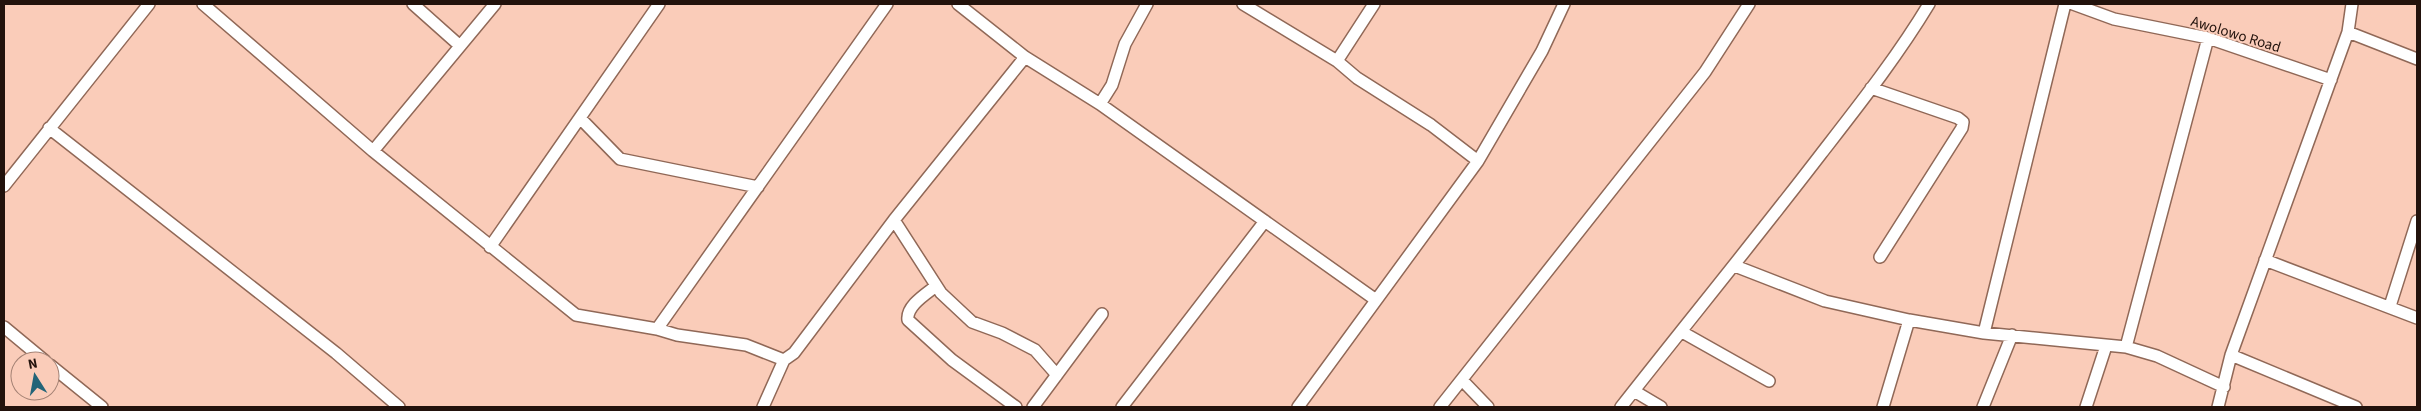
<svg xmlns="http://www.w3.org/2000/svg" width="2421" height="411" viewBox="0 0 2421 411" font-family="'Source Sans 3',sans-serif">
<style>
.lines{fill:none;stroke-linecap:round;stroke-linejoin:round}
.street-casing{stroke:#906857;stroke-width:14}
.street{stroke:#fff;stroke-width:11}
.labels{text-anchor:middle;stroke-width:4;stroke-linejoin:round;paint-order:stroke}
.street-label{font-size:15px;fill:#22120c;stroke:#faccb9}
</style>
<rect width="100%" height="100%" fill="#faccb9"/>
<g class="lines">
<g class="street-casing">
<path id="street" d="M203,4L373,151L576,315L657,329L677,335L746,345L784,360
M413,4L459,45
M958,4L1025,57L1100,104L1376,300
M1243,4L1337,61L1357,78L1431,125L1478,161
M2073,4L2114,19L2208,38L2331,80
M2348,32L2417,59
M1337,61L1374,4
M1871,88L1958,118L1963,122L1962,128L1880,257
M1100,104L1112,85L1125,44L1147,4
M580,118L620,159L758,187
M49,128L336,353L399,407
M373,151L495,4
M4,186L149,4
M894,220L941,293L972,322L1002,333L1035,350L1057,375
M490,247L659,4
M2265,260L2417,318
M1735,266L1825,301L1909,320L1984,333L2126,347L2157,356L2224,387
M936,286C926,294 906,306 908,320L952,360L1016,407
M2390,306L2417,221
M4,327L45,361
M657,329L887,4
M1682,332L1769,381
M1984,333L2065,4
M2126,347L2208,38
M2231,355L2356,407
M50,365L102,407
M1462,380L1488,407
M1634,391L1661,407
M763,407L784,360L794,353L894,220L1025,57
M1033,407L1102,314
M1122,407L1265,221
M1298,407L1478,161L1542,51L1564,4
M1440,407L1705,72L1749,4
M1621,407C1687,323 1755,240 1821,154C1859,105 1897,57 1929,4
M1883,407L1909,320
M1983,407L2012,335
M2086,407L2106,346
M2218,407L2231,355L2348,32L2352,4"/>
</g>
<use href="#street" class="street"/>
</g>
<g class="labels">
<g class="street-label">
<text transform="translate(2236 34) rotate(17)" y="5">Awolowo Road</text>
</g>
</g>
<rect width="2421" height="411" fill="none" stroke="#22120c" stroke-width="10"/>
<g transform="translate(35 376) rotate(349)"><circle r="24" fill="#faccb9" stroke="#a48274"/>
<path d="M0-4L9 19L0 12L-9 19Z" fill="#236478"/>
<text y="-8" font-size="14" font-weight="bold" text-anchor="middle" fill="#22120c">N</text>
</g>
</svg>
